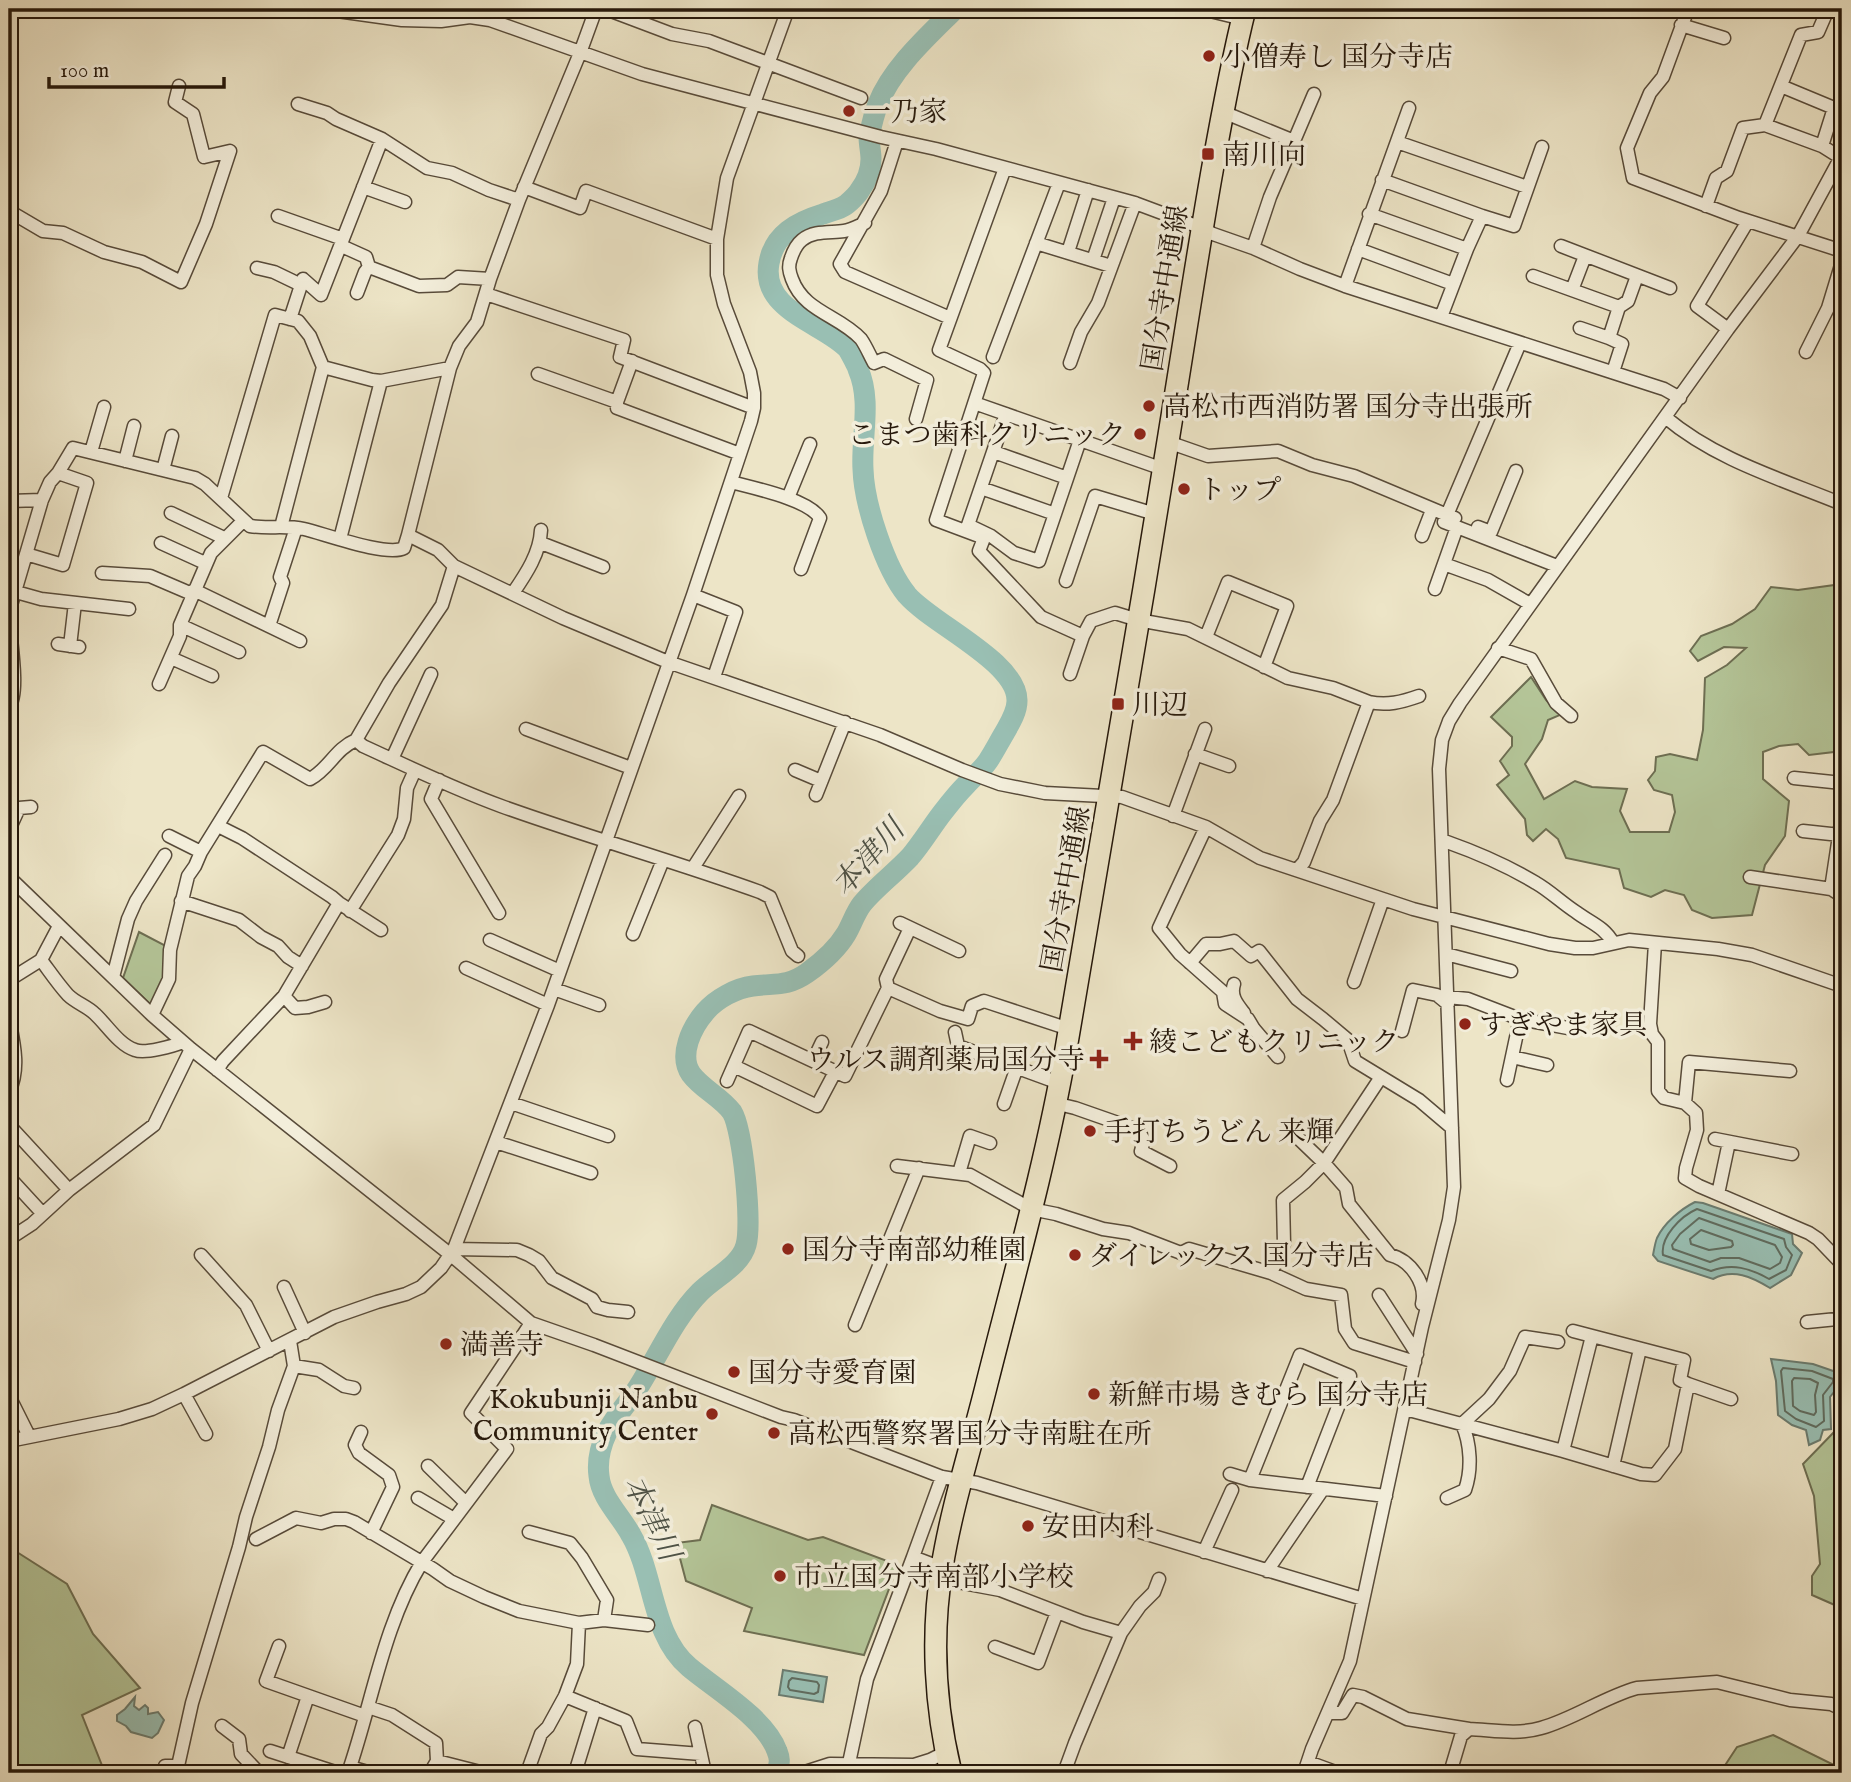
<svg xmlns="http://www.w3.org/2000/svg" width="1851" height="1782" viewBox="0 0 1851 1782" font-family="'IM FELL English','Noto Serif JP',serif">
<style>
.green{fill:#b4c598;stroke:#6d6e52;stroke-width:2}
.water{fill:#99bfb3;stroke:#6b7c70;stroke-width:2}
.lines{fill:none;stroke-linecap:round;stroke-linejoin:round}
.shore{stroke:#606c5f;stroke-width:2}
.river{stroke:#99bfb3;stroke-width:21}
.street-casing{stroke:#584b3a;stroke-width:15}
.primary-casing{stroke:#26180b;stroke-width:24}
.street{stroke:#f3eedb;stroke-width:12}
.primary{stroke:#ede5c7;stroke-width:21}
.poi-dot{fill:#8f2418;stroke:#f3eedb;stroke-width:2.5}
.labels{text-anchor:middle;stroke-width:7;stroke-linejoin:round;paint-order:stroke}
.poi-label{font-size:28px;fill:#26180b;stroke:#f3eedb;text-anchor:start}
.street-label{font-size:28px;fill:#26180b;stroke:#f3eedb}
.water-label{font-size:30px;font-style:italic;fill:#4e5246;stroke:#f3eedb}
</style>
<rect width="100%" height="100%" fill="#ede5c7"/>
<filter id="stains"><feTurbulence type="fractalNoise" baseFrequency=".00286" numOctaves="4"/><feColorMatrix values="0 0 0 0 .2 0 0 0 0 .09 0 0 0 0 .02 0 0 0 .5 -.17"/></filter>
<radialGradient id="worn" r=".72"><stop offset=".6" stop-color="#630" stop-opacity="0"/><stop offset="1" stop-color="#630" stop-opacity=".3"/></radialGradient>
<path class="green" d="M1842,584V751L1809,755L1798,744L1779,746L1763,752V779L1789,801L1785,836L1765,865L1752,915L1712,918L1692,910L1684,895L1665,890L1651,897L1624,888L1619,869L1566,858L1558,839L1546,829L1533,841L1527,835L1525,819L1497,785L1509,775L1500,761L1512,746V737L1491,717L1531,677L1546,700L1560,715L1548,720L1542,739L1525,764L1544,799L1575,781L1592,787L1627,789L1620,811L1630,832H1669L1675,812L1672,795L1654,790L1648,780L1655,771L1656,757L1670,754L1697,760L1703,730L1705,678L1727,665L1746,648L1724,647L1698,661L1690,651L1701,636L1732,624L1755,609L1771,587L1798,590Z
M139,932L166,946V978L152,1006L123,978Z
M1842,1391V1602L1837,1606L1812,1595V1576L1820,1564L1814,1496L1803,1464L1835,1431V1398Z
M712,1505L808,1540L823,1537L898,1565L864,1655L744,1631L752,1608L686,1581L676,1543L700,1540Z
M9,1547L67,1584L93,1634L140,1688L82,1715L105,1773H9Z
M1773,1735L1840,1768L1842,1773H1720L1737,1747Z"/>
<path class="water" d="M1695,1202L1703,1203L1792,1234L1793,1244L1802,1253L1791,1275L1770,1288C1752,1277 1733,1268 1713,1279L1658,1261L1653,1255C1654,1250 1655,1243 1657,1238C1664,1223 1681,1209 1695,1202Z
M1771,1359L1813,1364L1842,1374V1382L1830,1397L1831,1429L1823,1430L1820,1440L1809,1445L1806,1430L1792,1425L1778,1415L1776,1381Z
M783,1670L827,1677L823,1702L779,1695Z
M135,1697L134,1706L139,1710L145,1705L148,1708V1714L158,1712L164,1720L158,1733L152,1738L131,1732L126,1726L117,1721V1715L125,1709Z"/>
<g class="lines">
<path class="shore" d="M1697,1209L1784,1239L1786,1247L1792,1255L1786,1270L1769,1279C1750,1268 1732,1263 1711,1271L1663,1255C1660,1237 1681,1216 1697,1209Z
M1699,1218L1775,1245L1782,1257L1780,1263L1770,1269L1739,1258H1721L1710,1262L1673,1249L1672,1245L1680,1234Z
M1701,1230L1732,1241L1733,1245L1731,1247L1709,1250L1691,1244L1690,1239Z
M1783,1368L1812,1371L1833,1379V1382L1823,1395L1824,1421L1816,1427L1796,1419L1785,1411L1781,1371Z
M1794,1378L1810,1379L1818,1383L1815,1395L1816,1412L1814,1415L1800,1411L1793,1406L1792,1381Z
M792,1678L817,1682L819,1685L818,1692L814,1694L790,1690L788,1687L789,1681Z"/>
<path class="river" d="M777,1773C779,1763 781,1761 777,1751C765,1718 715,1689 689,1667C651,1635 655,1576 631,1535C621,1516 601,1498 599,1476C597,1462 601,1445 607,1432C615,1416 629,1402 639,1386C658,1356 675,1317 700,1292C715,1277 741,1265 746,1245C752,1224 743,1130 732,1112C721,1097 702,1089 691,1074C678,1055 692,1027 705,1012C716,999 736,988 753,986C775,983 787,987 807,973C821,963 837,949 846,934C852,924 855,913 862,904C875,888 895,873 910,857C922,843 932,826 943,812C950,803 957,794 965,786C972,778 982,770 988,761C994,752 999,742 1005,732C1010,723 1017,712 1017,701C1018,662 932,624 907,595C885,568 864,504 863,469C861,436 872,401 858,369C858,367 849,351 848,349C824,323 760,311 769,263C774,234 797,222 823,214C828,212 840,209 844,206C848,204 858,194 860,190C866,182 871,170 871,159C871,152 869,144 869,137C871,127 874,114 878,104C892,68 928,36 955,9"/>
<g class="street-casing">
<path id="street" d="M323,9L402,20L441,21L470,17L490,20L642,74L881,137L936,149L1135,203L1202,228L1213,234L1253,248L1300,269L1345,286L1664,389L1680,398
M591,9L611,11L672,34L709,41L861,98
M1202,9L1243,19
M1688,9L1663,77L1650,93L1627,148L1633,178L1739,218L1842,251
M1828,9L1818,32L1801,35L1765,125L1822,146L1841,158
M9,15L15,9
M1681,25L1724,38
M1781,86L1834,108L1822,146
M298,104L327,113L336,119L382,139L427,168L452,173L489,190L519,200
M1223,112L1294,141L1270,197L1253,248
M897,141L881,191L840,264L845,272L950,318
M1294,141L1314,94
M1397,142L1527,187
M1005,168L939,350L980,369L984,373L936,520L984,538L979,551L1041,617L1083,636L1091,621L1115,613L1138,620L1188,629L1288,678L1333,688L1369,702L1333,800L1320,821L1304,862L1297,870
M1382,180L1482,216
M363,187L405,202
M524,187L580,208L586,191L717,239
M1706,206L1716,178L1727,171L1743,128L1765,125
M9,211L43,231L63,233L104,252L142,262L181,282L206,224L230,151L204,157L193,114L175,102L179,86
M1369,214L1467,249
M278,216L343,239
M865,223C858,226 851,230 844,231C831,233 814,230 802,240C797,244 793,252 791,258C788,266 789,271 792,279C804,312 839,315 861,339C866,346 870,356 874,363L884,359L927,380L916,419
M1036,243L1111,266
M1561,246L1670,288
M346,248L366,257L369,267L419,286L447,285L458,277L490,279
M1358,249L1453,284
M1068,252L1088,190
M1093,260L1114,198
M257,268L274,272L301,285
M1533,276L1619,307
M1345,286L1409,108
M1572,290L1585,256
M357,293L365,272L369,267
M486,294L624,340L620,357L754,408
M1441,317L1467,249L1482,216L1514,226L1542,147
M290,319L303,279L321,295L382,139
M1580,328L1609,338
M1728,329L1697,306L1748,221
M1806,352L1828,308L1842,262
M993,357L1059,183
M632,361L617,402V408L740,454
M1070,363L1081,332L1098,303L1135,203
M323,367L372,380L381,381L450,368
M1613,372L1622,344L1609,338L1619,307L1628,301L1637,276
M538,374L617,402
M980,405L1163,469
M1006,414L968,525L991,536L1014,553L1039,561L1080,440
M1665,417C1716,460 1781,479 1842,504
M1168,442L1208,456L1278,451L1312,465L1354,476L1447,515L1444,522L1557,566
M91,452L104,407
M994,452L1067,478
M125,461L134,426
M163,470L172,436
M731,482C753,488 808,499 820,518L801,569
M981,488L1055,514
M221,498L275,315L298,321L310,336L323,367L281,527
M788,498L810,444
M9,501L42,500
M171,513L224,538
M1455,518L1447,515L1520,343
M1478,527L1491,532L1516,471
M408,535L450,368L459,346L477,322L490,279L519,200L580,53L596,9
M1422,536L1432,510
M340,539L381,381
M161,543L205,563
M541,543L603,567
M26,554L63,565L87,483L58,473
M1444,564L1488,580L1530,604
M454,566L442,605L389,683L356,740L363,746C409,767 454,789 501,806C587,837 674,861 760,892L770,897L792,951L798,956
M102,573L150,576L192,594
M1066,581L1095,496L1155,514
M1435,589L1457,527
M194,590L300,641
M16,592L41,599L129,609
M513,593C526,574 540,553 541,530
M693,595L736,612L714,677
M9,612L42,500L50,482L58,473L73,448L195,478L205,484L250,526C268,529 286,525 304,529C325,534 387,557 404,548L408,535L438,550L454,566L563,618L668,662L880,735L962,770L1000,784L1045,793L1122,797L1206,827L1260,858L1413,909L1549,944L1575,948H1593L1629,940L1718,949L1752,955L1842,986
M9,618C10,638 20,693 9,707
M180,625L239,652
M269,626L283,583L280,577L296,528
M1206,637L1228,582L1287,606L1264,667
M58,644L79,647
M70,646L75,603
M1498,648L1531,659L1556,703L1571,716
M171,658L212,676
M1070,674L1083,636
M159,684L180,636V625L211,553L243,521
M1369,702C1387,706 1402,702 1419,696
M526,729L631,768
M1195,754L1229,766
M392,759L431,674
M795,770L821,781
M1794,778L1842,783
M439,780L431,799L499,913
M816,795L845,722
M1173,816L1205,729
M218,826L242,838L332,897L339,903L381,930
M1206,827L1159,928L1180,954L1223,992L1225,1004L1248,1019L1254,1029L1278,1057
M9,830L19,808L31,807
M1803,831L1840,835
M169,836L201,852
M1442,841L1447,842C1478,853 1508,866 1536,883C1550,891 1562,903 1576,912C1589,922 1605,927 1613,943
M693,868L739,796
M9,877L152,1015L191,1049L451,1255L531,1323L594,1345L781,1417L794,1420L942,1477L977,1483L1363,1599
M1750,877L1831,889L1842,896
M1831,889L1842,816
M181,901L239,920L261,937L278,946L288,957L302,966
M350,911L398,835L404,819L407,788L415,770
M900,923L959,951
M633,934L663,860
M490,940L560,971
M1655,943L1650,1024L1652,1034L1658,1042V1091L1664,1098L1685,1103L1696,1113L1697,1130L1686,1168L1685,1178L1699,1186L1809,1233L1818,1239L1841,1263L1842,1262
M1446,954L1511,971
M41,960C50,972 58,984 68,995C76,1003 87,1006 95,1014C107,1025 119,1045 135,1050C145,1054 173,1046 183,1042
M1190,963L1206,944H1220L1234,941L1251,956L1259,951L1297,999L1323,1019L1348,1040L1355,1061L1419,1100L1452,1128
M466,968L548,1005
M113,977L128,919L136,901L165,855
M9,980L41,960L59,926
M1354,982L1383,899
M1234,984C1230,996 1237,1004 1244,1013
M888,988L886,979L910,928
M554,989L599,1005
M284,996L295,1008L308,1007L325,1002
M1447,997L1468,999L1520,1019L1573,1029
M152,1015L169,979L170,950L188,876L195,866L201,852L263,752L310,779C329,769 335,749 356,740
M9,1019C14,1044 20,1069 9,1092
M1402,1031L1413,990L1437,995L1448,1004
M955,1032L958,1046L1059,1083
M1512,1057L1547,1065
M813,1061L822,1042
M734,1066L817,1106L835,1072
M217,1070L223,1061L284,996L339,903
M1507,1080L1520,1019
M727,1081L749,1031L845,1076L888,988L940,1011L968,1019L972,1006L984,1001L1069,1029
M511,1103L608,1136
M1054,1103L1075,1108L1138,1130L1144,1140L1141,1151L1170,1166
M1685,1103L1689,1062L1790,1071
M1004,1104L1017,1067
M9,1125L69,1190
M1298,1138L1324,1163L1346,1188L1349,1204L1390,1255C1410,1260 1427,1283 1422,1304
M1715,1139L1792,1154
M496,1142L591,1173
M897,1166L970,1175L1031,1209L1056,1214L1103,1229L1129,1233L1181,1253L1189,1249L1271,1273L1284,1244L1283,1200L1305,1182L1324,1163L1381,1077
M959,1173L970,1136L990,1143
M9,1177L43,1214
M1718,1194L1729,1142
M9,1239L32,1224L69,1190L154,1125L191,1049
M454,1249L517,1250L529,1255L539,1261L552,1278L592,1299L597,1307L608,1310L628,1312
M201,1255L246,1305L269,1351
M1271,1273L1306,1289L1341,1295L1345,1329L1354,1343L1415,1362
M284,1287L305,1333
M1379,1295L1417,1354
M1807,1322L1837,1319L1842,1312
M855,1325L919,1168
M294,1366L319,1370L344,1386L354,1388
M1688,1384L1731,1399
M184,1394L206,1434
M9,1396L29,1436
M1405,1409L1563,1451L1641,1474L1655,1475L1675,1449L1688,1384L1680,1380L1684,1360L1573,1331
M361,1432L355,1445L359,1453L389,1475L393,1487L371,1533
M9,1441L119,1419L152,1409L184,1394L334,1317L377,1302L406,1294L421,1287L441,1268L454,1249L548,1005L693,595L751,421L754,408V393L750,372L724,304L717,275V239L727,178L788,9
M1563,1451L1592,1336
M428,1466L466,1503
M1613,1466L1640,1349
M1230,1474L1250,1480L1386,1496
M1250,1480L1300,1355L1350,1376L1307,1487
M418,1498L454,1519
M1447,1498L1465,1490C1472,1470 1471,1444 1462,1424L1489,1399L1510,1371L1525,1337L1558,1342
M529,1532L570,1543L582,1558L607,1600L604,1620
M256,1539L296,1518L321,1523L334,1519H346L354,1522L433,1569L450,1581L484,1597L519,1611L579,1623L577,1664L565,1696L548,1727L541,1734L527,1773
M1204,1552L1232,1490
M913,1557L942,1477
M1267,1571L1323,1489
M941,1579L1000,1590L1083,1622L1121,1633
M579,1623L604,1620L648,1625
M279,1646L266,1681L365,1716
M995,1647L1038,1663L1057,1612
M565,1696L626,1721L637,1749L701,1754
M368,1707L392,1715L436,1743L437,1761L430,1773
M1328,1713H1342L1353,1695L1363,1697L1407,1719L1469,1729
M222,1726L239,1739L241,1754L259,1773
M695,1727L705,1773
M270,1751L338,1773
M288,1757L308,1696
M437,1761L484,1773
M1308,1762L1338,1773
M849,1763L867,1679L913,1557L942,1568
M165,1766H178L192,1703L239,1547L246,1517L269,1447L278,1410L294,1366L290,1341
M350,1767L371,1773
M348,1773C372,1704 383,1626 422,1562L507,1449L471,1413L531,1323
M575,1773L595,1708
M802,1773L830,1764L914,1765L930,1760L946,1752
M1064,1773L1075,1743L1121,1633L1140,1606L1154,1592L1159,1579
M1304,1773L1312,1749L1350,1661L1422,1327L1449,1220L1454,1187L1439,769L1442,740L1449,721L1460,703L1728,329L1798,236L1842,155
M1450,1773L1461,1736L1469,1729C1493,1730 1517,1735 1541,1728C1574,1719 1604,1697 1637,1688L1717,1682L1790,1700L1831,1704L1842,1709"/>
</g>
<g class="primary-casing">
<path id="primary" d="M951,1773C935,1707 931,1635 942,1567C952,1505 972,1444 987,1383C1015,1272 1046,1162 1066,1049C1101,845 1136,640 1169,435C1183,349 1196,263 1211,177C1221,121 1231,64 1245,9"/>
</g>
<use href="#street" class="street"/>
<use href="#primary" class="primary"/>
</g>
<g class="poi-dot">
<circle cx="1209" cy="56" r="7"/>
<circle cx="849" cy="111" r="7"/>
<rect x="1201" y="147" width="14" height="14" rx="3.5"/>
<circle cx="1149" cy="406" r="7"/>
<circle cx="1140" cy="434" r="7"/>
<circle cx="1184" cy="489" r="7"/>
<rect x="1111" y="697" width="14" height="14" rx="3.5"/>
<circle cx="1465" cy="1024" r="7"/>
<path d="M1129.5 1030.5h7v7h7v7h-7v7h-7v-7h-7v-7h7z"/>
<path d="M1095.5 1048.5h7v7h7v7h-7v7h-7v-7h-7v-7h7z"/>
<circle cx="1090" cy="1131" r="7"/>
<circle cx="788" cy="1249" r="7"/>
<circle cx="1075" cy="1255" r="7"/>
<circle cx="446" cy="1344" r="7"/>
<circle cx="734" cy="1372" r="7"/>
<circle cx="1094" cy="1394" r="7"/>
<circle cx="712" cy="1414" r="7"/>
<circle cx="774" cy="1433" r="7"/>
<circle cx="1028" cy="1526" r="7"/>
<circle cx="780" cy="1576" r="7"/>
</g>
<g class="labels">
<g class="poi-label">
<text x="1223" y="66">小僧寿し 国分寺店</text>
<text x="863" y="121">一乃家</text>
<text x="1222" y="164">南川向</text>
<text x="1163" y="416">高松市西消防署 国分寺出張所</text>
<text x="1126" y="444" text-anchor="end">こまつ歯科クリニック</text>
<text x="1198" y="499">トップ</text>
<text x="1132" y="714">川辺</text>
<text x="1479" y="1034">すぎやま家具</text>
<text x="1149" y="1051">綾こどもクリニック</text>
<text x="1085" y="1069" text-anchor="end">ウルス調剤薬局国分寺</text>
<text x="1104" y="1141">手打ちうどん 来輝</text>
<text x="802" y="1259">国分寺南部幼稚園</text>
<text x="1089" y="1265">ダイレックス 国分寺店</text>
<text x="460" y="1354">満善寺</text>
<text x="748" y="1382">国分寺愛育園</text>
<text x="1108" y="1404">新鮮市場 きむら 国分寺店</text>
<text x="698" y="1408" text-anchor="end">Kokubunji Nanbu<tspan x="698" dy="32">Community Center</tspan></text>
<text x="788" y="1443">高松西警察署国分寺南駐在所</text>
<text x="1042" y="1536">安田内科</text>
<text x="794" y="1586">市立国分寺南部小学校</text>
</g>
<g class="street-label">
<text transform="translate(1164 288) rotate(-81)" y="10">国分寺中通線</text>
<text transform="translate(1065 889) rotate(-80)" y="10">国分寺中通線</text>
</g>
<g class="water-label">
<text transform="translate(868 857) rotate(-48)" y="10">本津川</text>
<text transform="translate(652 1518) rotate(64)" y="10">本津川</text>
</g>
</g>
<rect width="1851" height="1782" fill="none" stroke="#ede5c7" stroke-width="35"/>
<rect x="10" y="10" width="1830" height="1761" fill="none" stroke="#26180b" stroke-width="3.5"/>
<rect x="18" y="18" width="1816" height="1747" fill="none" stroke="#26180b" stroke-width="2"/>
<path d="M49 77v10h175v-10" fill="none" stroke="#26180b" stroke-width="3.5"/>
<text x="60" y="77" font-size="21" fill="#26180b" stroke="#f3eedb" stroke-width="5" paint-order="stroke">100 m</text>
<rect width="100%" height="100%" filter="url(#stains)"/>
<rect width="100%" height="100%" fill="url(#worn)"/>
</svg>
